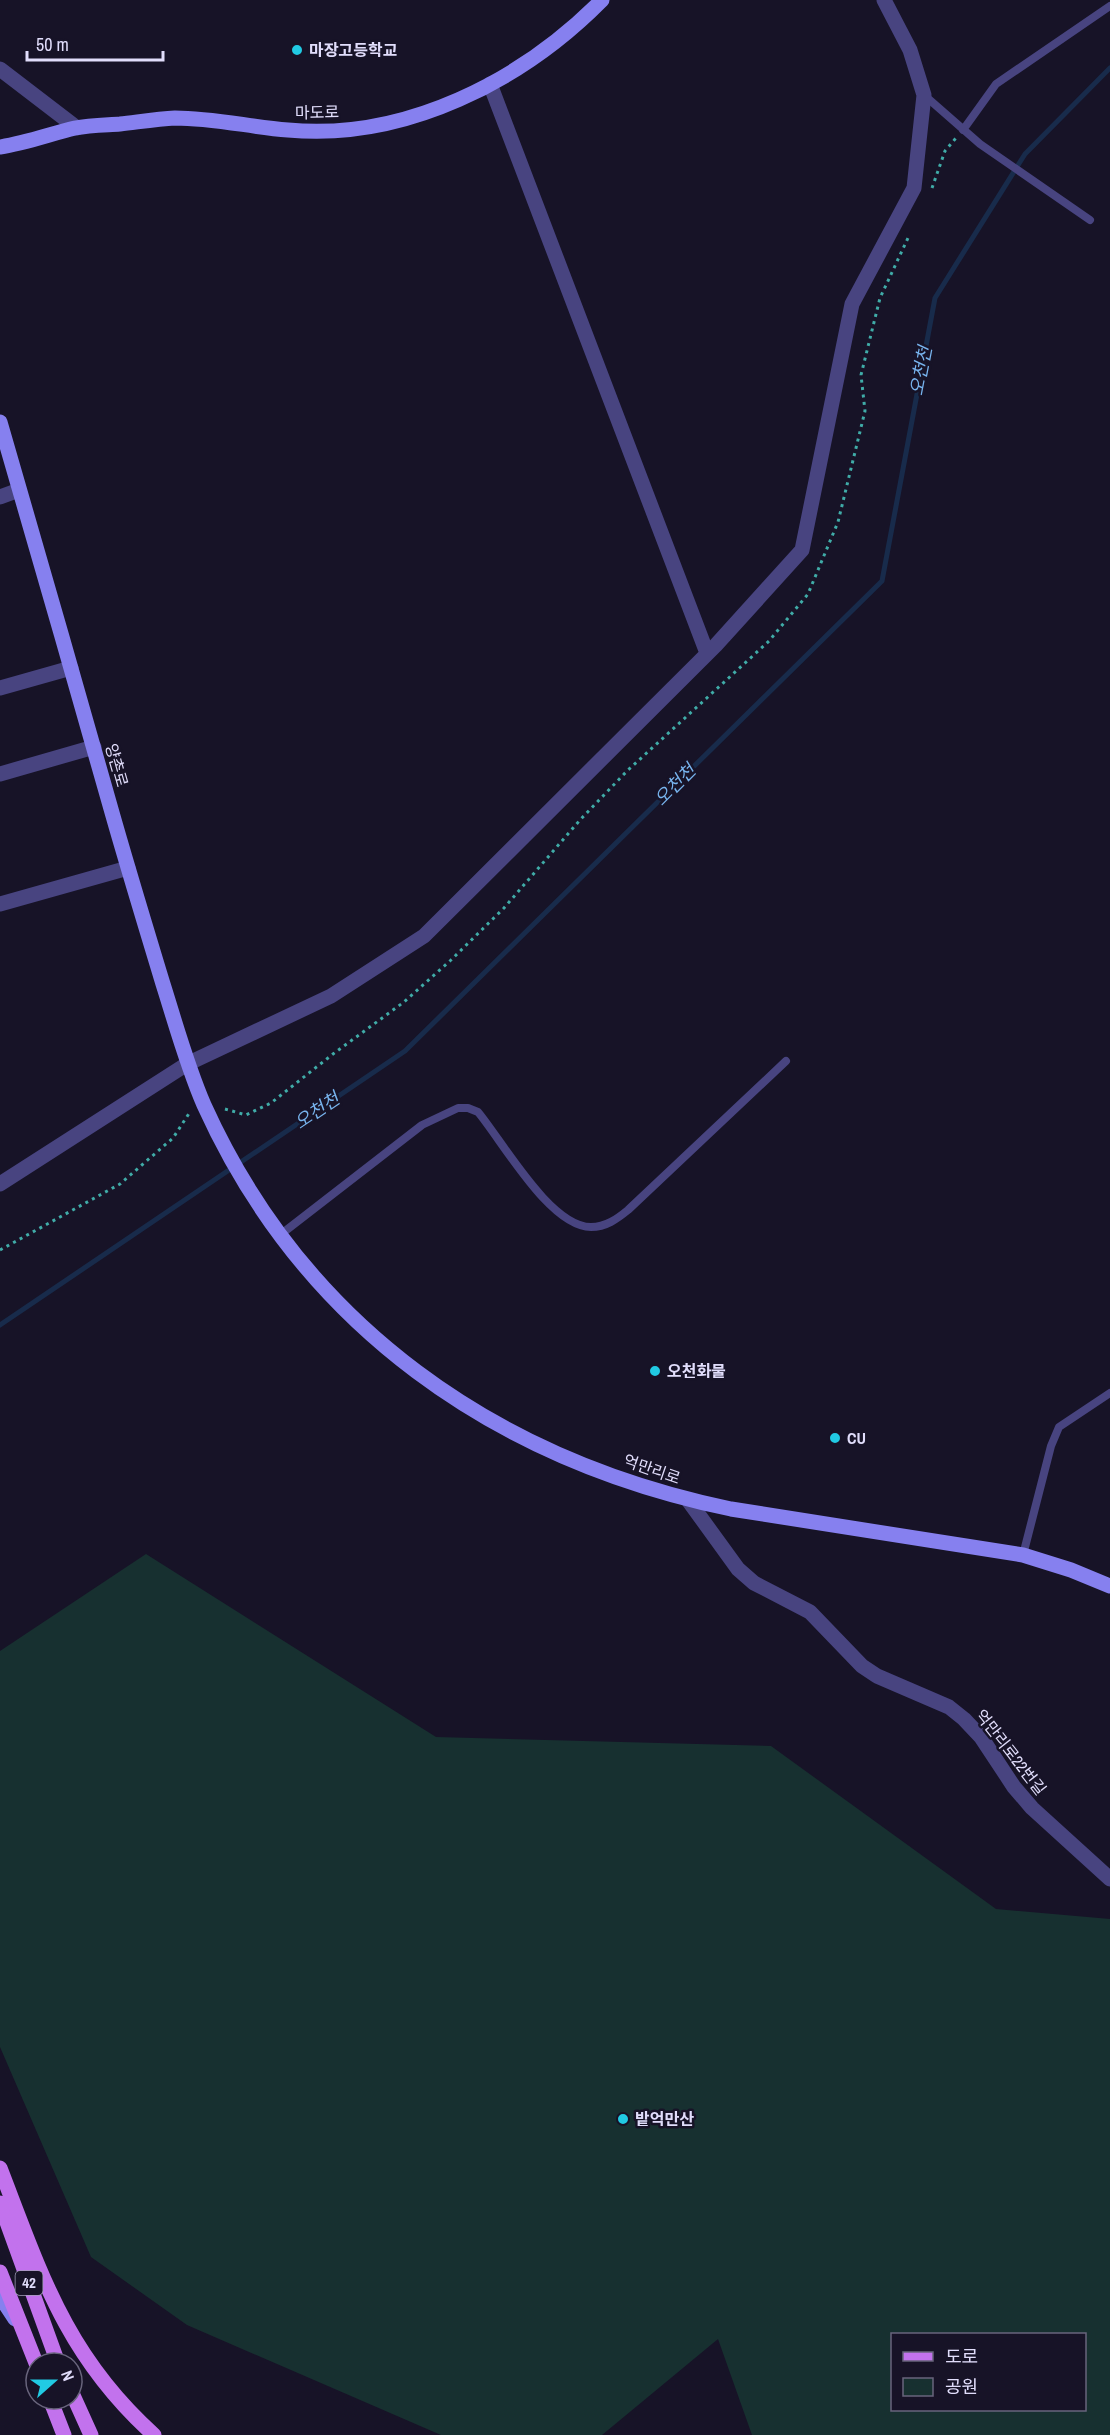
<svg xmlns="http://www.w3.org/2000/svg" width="1110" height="2435" viewBox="0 0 1110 2435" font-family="'Archivo Narrow','Noto Sans KR',sans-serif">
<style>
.green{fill:#173030;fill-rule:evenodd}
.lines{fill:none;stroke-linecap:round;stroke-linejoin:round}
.stream{stroke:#182b4b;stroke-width:5}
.path{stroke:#40aca8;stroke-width:3;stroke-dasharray:3 4.5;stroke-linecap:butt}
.lane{stroke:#484480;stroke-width:8}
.street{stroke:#484480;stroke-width:15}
.secondary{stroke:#8680ef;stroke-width:15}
.primary{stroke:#c272ed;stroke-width:15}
.poi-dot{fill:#21cae3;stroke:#171327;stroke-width:2}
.labels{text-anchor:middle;stroke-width:5;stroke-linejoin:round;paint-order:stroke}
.shield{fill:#171327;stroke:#a4a0bb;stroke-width:1.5}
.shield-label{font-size:15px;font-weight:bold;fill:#e1ddfb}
.poi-label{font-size:16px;font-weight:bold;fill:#e1ddfb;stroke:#171327;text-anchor:start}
.street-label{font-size:16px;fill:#e1ddfb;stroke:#171327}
.water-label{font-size:18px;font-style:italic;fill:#78b4ee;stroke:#171327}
</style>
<rect width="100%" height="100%" fill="#171327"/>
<path class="green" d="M146,1554L436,1737L771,1746L996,1909L1110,1919V2435H752L718,2339L602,2435H441L187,2325L91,2257L0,2047V1651ZM892,2334H1084V2410H892Z"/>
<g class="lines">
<path class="stream" d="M0,1325L405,1051L882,581L935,298L1025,154L1110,68"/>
<path class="path" d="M932,188L945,151L956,138
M225,1109L246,1115L271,1103L333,1054L404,1002L451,960L504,908L580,820L627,771L769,641L808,594L838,522L865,411L861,375L880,298L908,238
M0,1250L120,1184L173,1138L190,1112"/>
<path class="lane" d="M924,95L980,144L1090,220
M963,130L996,84L1110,6
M280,1235L422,1125L458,1108H468L478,1112C503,1142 550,1227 591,1227C606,1227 617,1219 628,1210L786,1061
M1023,1555L1051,1446L1059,1427L1110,1393"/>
<path class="street" d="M0,69L77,128
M490,84L707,653
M0,497L19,490
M0,688L71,668
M0,774L94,747
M0,904L128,868
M0,1184L187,1064L331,996L424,936L716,645L802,550L852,304L914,188L924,95L910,50L884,0
M688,1500L738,1569L754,1583L810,1612L862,1666L877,1676L949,1707L964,1719L981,1737L1014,1787L1032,1808L1110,1879"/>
<path class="secondary" d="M0,147C26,143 50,134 75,128C90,125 106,125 120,124C138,122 157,119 175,118C213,118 250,127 288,130C405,141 522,81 602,0
M0,422C38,554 76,684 113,816C129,872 146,928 163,984C176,1025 187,1066 204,1105C304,1326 495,1460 731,1509L1023,1555L1071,1570L1110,1586
M0,2296L15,2319"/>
<path class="primary" d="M0,2168C41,2274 66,2356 154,2435
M0,2203L58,2363
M0,2272L36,2363
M72,2393L91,2435
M50,2399L64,2435"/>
</g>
<g class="poi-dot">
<circle cx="297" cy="50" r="6"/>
<circle cx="655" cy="1371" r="6"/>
<circle cx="835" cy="1438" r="6"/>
<circle cx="623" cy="2119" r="6"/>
</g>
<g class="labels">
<rect class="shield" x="15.5" y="2271" width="27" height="24" rx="4.5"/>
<g class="shield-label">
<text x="29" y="2288">42</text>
</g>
<g class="poi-label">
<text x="309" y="56">마장고등학교</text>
<text x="667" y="1377">오천화물</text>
<text x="847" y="1444">CU</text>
<text x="635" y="2125">밭억만산</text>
</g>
<g class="street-label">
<text transform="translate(317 112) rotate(-1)" y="6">마도로</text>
<text transform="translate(117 765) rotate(74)" y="6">양촌로</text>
<text transform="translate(652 1469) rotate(19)" y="6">억만리로</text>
<text transform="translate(1011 1752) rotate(52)" y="6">억만리로22번길</text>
</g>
<g class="water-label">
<text transform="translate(921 371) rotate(-79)" y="6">오천천</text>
<text transform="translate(675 785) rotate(-45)" y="6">오천천</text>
<text transform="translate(317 1111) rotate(-34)" y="6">오천천</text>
</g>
</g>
<rect x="891" y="2333" width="195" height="78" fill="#171327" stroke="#68647c" stroke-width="1.5"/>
<rect x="903" y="2352" width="30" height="9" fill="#c272ed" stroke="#68647c" stroke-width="1.5"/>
<text x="945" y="2363" font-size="18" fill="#e1ddfb">도로</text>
<rect x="903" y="2378" width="30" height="18" fill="#173030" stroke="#68647c" stroke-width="1.5"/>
<text x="945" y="2393" font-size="18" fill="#e1ddfb">공원</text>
<g transform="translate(54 2381) rotate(69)"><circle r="28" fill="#171327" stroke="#68647c" stroke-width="1.5"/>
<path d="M0-4.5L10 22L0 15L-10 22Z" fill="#21cae3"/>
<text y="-9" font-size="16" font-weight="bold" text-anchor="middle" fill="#e1ddfb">N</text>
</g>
<path d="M27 51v9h136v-9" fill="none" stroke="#e1ddfb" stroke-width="3"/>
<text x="36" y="51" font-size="18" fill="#e1ddfb" stroke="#171327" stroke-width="4.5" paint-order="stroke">50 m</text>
</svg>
